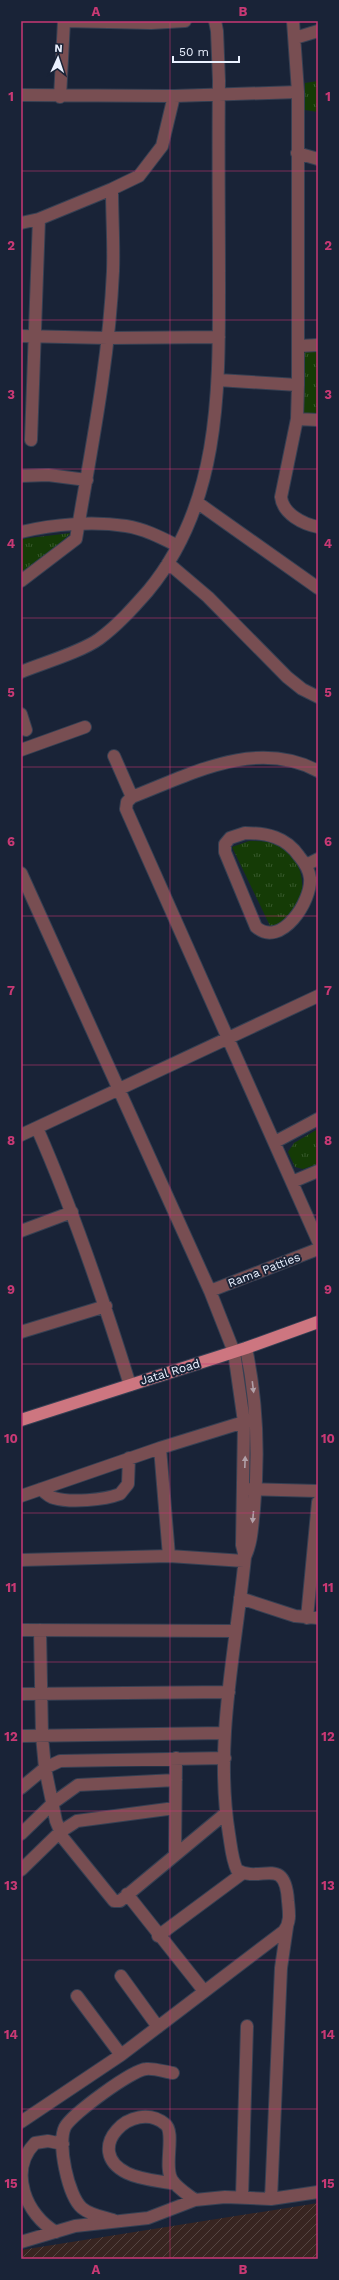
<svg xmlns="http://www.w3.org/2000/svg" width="339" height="2280" viewBox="0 0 339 2280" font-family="'Work Sans',sans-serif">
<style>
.industrial{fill:url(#industrial-furrows)}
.grass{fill:url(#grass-tufts)}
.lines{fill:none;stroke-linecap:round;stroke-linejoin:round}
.minor-casing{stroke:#364053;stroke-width:14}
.major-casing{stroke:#364053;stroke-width:14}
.minor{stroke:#784e52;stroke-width:12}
.major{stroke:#cd7680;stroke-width:12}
.oneway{fill:#b1a0a8}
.grid{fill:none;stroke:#c83974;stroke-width:1;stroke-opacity:0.55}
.labels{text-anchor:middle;stroke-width:4;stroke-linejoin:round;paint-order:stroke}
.street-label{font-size:12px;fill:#eaf1ff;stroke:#192337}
.neatline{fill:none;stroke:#c83974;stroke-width:1.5}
.grid-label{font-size:13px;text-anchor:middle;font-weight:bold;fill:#c83974}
</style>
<defs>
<pattern id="industrial-furrows" width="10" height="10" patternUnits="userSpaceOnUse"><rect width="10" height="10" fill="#382521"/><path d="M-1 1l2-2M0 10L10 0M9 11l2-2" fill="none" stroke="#554542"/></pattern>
<pattern id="grass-tufts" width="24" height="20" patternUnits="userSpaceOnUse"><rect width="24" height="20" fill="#153b06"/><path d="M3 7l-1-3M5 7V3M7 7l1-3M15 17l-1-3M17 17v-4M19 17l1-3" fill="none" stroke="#37582b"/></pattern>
</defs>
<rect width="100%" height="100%" fill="#192337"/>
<path class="industrial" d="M318,2203V2259H21V2250Z"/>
<path class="grass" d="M318,81V112L305,110V83Z
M303,349H318V417H304Z
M71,533L28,572L21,574V539Z
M249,841C258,841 268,841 276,844C301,853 310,890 295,910C289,918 280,925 273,932L232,847Z
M318,1129V1164L303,1169L295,1167L288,1152L294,1143Z"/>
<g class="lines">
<g class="minor-casing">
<path id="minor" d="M65,21L151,23L185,21
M293,21L298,92V385L297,419L281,497C283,514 303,524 318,527
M295,38L318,31
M21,95L174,96L298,92
M60,97L64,21
M297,153L318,159
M21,223L39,219L112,189L139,176L162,146L174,96
M21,336L108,338L219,337
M298,346L318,345
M218,380L298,385
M297,419L318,420
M31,440L39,219
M21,476L48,475L87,480
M198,503L318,588
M21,532C54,524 93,521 126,526C145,529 162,538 178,546
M168,563L208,597L287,677L302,689L318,697
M21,581L76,539C91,450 109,362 113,271C114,244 112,217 112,189
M21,672C43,663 81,652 99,639C118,625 133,608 148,591C221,503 219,390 219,282C219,215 218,148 219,81L217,31L215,21
M21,714L26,730
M21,750L85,727
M114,756L132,797
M318,771C256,738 191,774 132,797L127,802L126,809L318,1241
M245,833C267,833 286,837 299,856C304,862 309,869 310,878C312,901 281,949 256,927L225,852V844L230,838Z
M306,865L318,859
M21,873L210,1291L234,1352L244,1422L242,1545L245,1557C236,1649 214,1742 229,1834C231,1846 232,1860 237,1870C261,1884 285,1854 288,1901C289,1912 291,1922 284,1931L121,2055L21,2122
M37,1128C74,1212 103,1298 130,1385
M21,1135L318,996
M275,1142L318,1119
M292,1182L318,1171
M21,1231L72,1212
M210,1291L318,1249
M21,1332L106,1306
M160,1448L169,1556
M41,1489C45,1493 49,1497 54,1498C71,1503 104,1500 120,1494L128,1484L129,1458
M247,1489L318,1491
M21,1496L160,1448L244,1422
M245,1557C252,1542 252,1526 254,1509C259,1456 257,1401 246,1348
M21,1560L169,1556L244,1561
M240,1598L295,1616L318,1618
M307,1618L318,1502
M21,1630L236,1631
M40,1630L42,1736L45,1768L56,1821L63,1838L114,1901H120L226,1813
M21,1694L229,1692
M21,1736L225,1733
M21,1788L45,1768L60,1761L225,1758
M21,1834L53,1803L78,1785L176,1780
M175,1855L176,1758
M21,1870L60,1832L77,1821L175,1808
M127,1894L204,1991
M158,1936L243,1873
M121,1976L158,2027
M77,1996L121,2055
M175,2184C161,2181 141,2180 127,2173C81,2150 133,2098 165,2124C176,2132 163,2167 172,2180C177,2188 187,2194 195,2200
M242,2197L247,2026
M271,2199L281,1968L287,1927
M113,2220C103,2217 90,2215 82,2208C68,2196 57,2143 65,2127C72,2114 132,2070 146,2069C155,2068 165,2072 173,2073
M56,2232C26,2215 8,2171 35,2143L48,2141L63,2144
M21,2242L75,2226L148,2218L195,2200L225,2197L271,2199L318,2192"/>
</g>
<g class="major-casing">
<path id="major" d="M21,1420L246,1348L318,1322"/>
</g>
<use href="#minor" class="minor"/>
<use href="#major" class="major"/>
</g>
<defs><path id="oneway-solid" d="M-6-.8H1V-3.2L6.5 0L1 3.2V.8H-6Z"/></defs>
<g class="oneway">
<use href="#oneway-solid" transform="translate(253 1387) rotate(83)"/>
<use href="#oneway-solid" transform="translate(245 1462) rotate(-88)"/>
<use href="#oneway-solid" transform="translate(253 1517) rotate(95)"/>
</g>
<path class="grid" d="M170,21V2259M21,171H318M21,320H318M21,469H318M21,618H318M21,767H318M21,916H318M21,1065H318M21,1215H318M21,1364H318M21,1513H318M21,1662H318M21,1811H318M21,1960H318M21,2109H318"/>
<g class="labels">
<g class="street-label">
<text transform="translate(264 1270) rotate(-21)" y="4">Rama Patties</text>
<text transform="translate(170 1372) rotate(-17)" y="4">Jatal Road</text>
</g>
</g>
<rect width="339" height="2280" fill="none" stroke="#192337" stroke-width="44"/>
<g transform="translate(58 58) rotate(3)" stroke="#192337" stroke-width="3" paint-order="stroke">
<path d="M0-3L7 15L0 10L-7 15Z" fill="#eaf1ff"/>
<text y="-6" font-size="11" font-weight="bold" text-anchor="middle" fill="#eaf1ff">N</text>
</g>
<path d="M173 56v6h66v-6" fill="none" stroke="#eaf1ff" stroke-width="2"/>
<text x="179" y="56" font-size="12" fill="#eaf1ff" stroke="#192337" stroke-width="3" paint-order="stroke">50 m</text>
<rect x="22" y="22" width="295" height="2236" class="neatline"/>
<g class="grid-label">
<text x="96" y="16">A</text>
<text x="243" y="16">B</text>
<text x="11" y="101">1</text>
<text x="328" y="101">1</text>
<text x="11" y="250">2</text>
<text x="328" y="250">2</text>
<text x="11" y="399">3</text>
<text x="328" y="399">3</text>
<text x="11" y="548">4</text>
<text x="328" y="548">4</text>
<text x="11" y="697">5</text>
<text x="328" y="697">5</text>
<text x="11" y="846">6</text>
<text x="328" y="846">6</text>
<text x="11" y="995">7</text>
<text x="328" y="995">7</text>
<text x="11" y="1145">8</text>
<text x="328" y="1145">8</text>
<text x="11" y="1294">9</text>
<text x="328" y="1294">9</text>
<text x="11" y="1443">10</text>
<text x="328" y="1443">10</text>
<text x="11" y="1592">11</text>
<text x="328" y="1592">11</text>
<text x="11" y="1741">12</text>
<text x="328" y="1741">12</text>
<text x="11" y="1890">13</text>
<text x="328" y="1890">13</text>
<text x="11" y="2039">14</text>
<text x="328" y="2039">14</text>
<text x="11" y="2188">15</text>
<text x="328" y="2188">15</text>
<text x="96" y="2274">A</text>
<text x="243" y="2274">B</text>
</g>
</svg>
